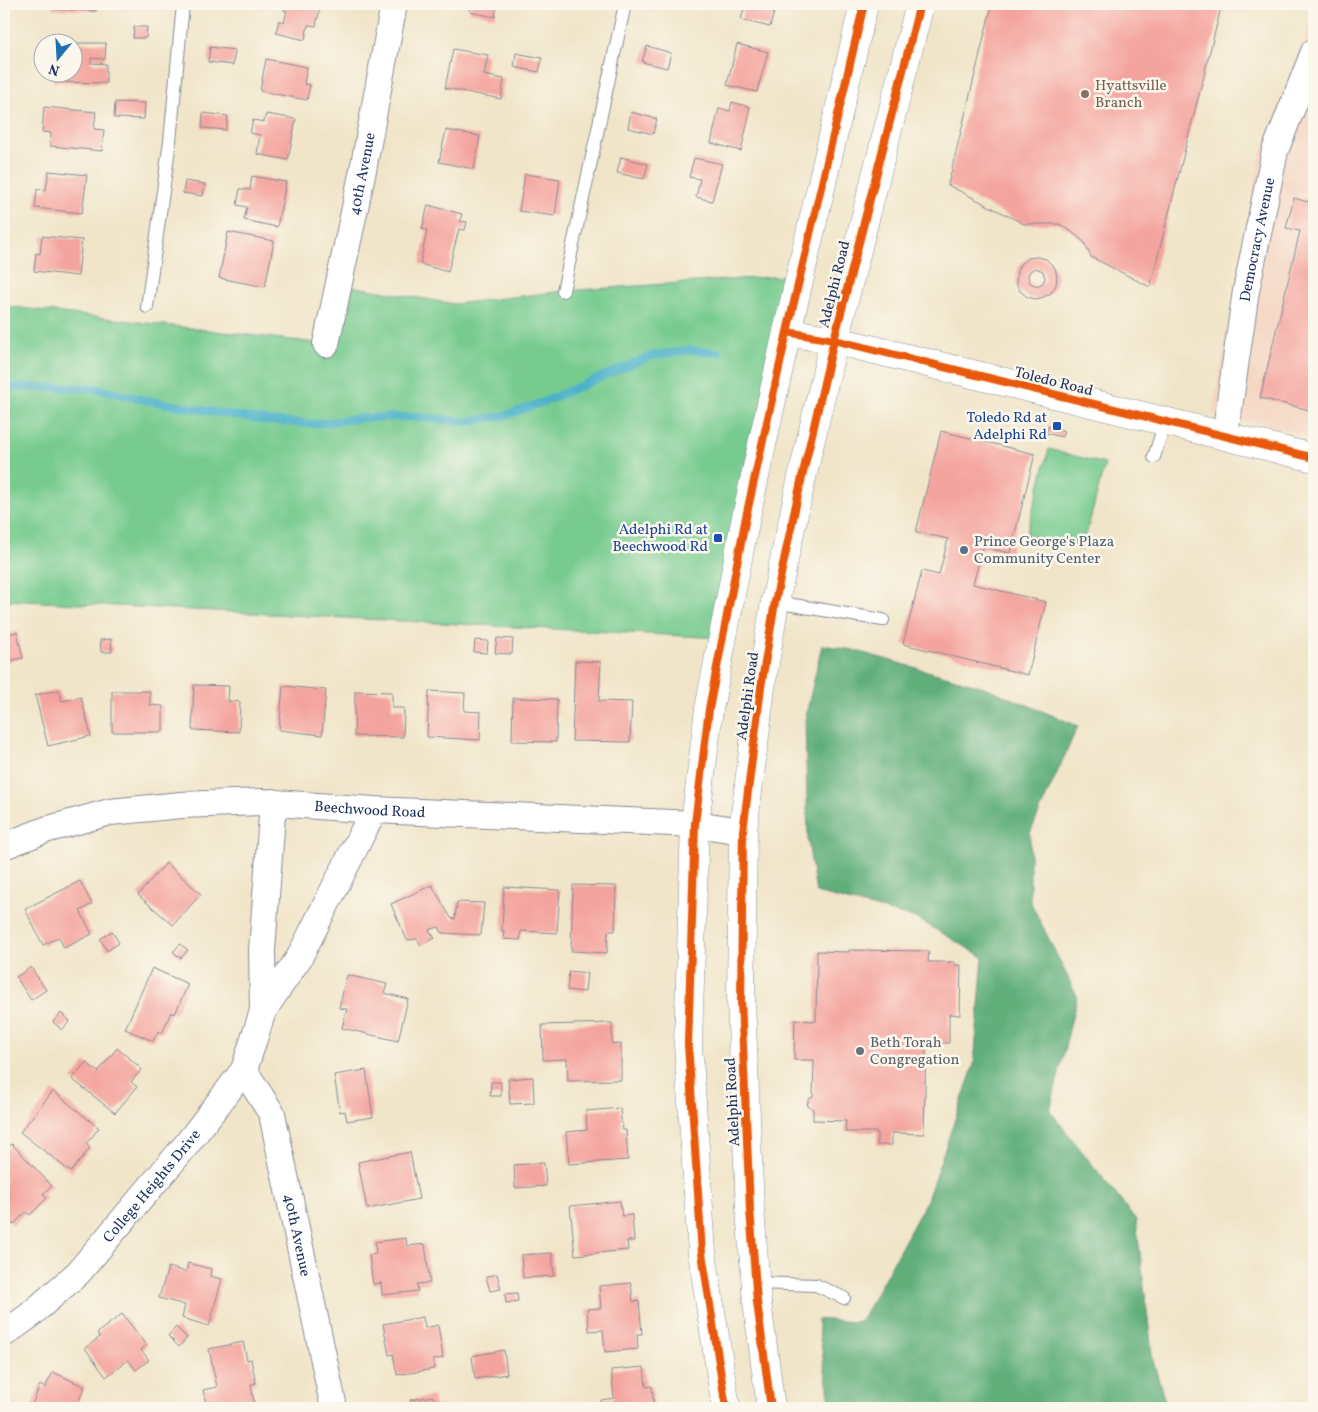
<svg xmlns="http://www.w3.org/2000/svg" width="1318" height="1412" viewBox="0 0 1318 1412" font-family="Vollkorn,serif">
<style>
.built{fill:#f4d3c0}
.green{fill:#77cb8f;stroke:#497d76}
.forest{fill:#61af7a;stroke:#3e6f6c}
.lines{fill:none;stroke-linecap:round;stroke-linejoin:round}
.stream{stroke:#4bb2ca;stroke-width:8}
.building{fill:#f4a49e;fill-rule:evenodd}
.service-casing{stroke:#868a94;stroke-width:14}
.minor-casing{stroke:#868a94;stroke-width:28}
.tertiary-casing{stroke:#868a94;stroke-width:29}
.secondary-casing{stroke:#868a94;stroke-width:29}
.service{stroke:#fff;stroke-width:12}
.minor{stroke:#fff;stroke-width:26}
.tertiary{stroke:#fff;stroke-width:28}
.secondary{stroke:#fff;stroke-width:28}
.cycleway-casing{stroke:#fbf7ec;stroke-width:11}
.cycleway{stroke:#e8590c;stroke-width:8}
.education-dot{fill:#8d6e63;stroke:#fbf7ec;stroke-width:2}
.transit-dot{fill:#1a4fb4;stroke:#fbf7ec;stroke-width:2}
.service-dot{fill:#5c6f8a;stroke:#fbf7ec;stroke-width:2}
.worship-dot{fill:#6b7280;stroke:#fbf7ec;stroke-width:2}
.labels{text-anchor:middle;stroke-width:5;stroke-linejoin:round;paint-order:stroke}
.education-label{font-size:15px;fill:#785e54;stroke:#fbf7ec;text-anchor:start}
.street-label{font-size:15px;fill:#1b2f5e;stroke:#fbf7ec}
.transit-label{font-size:15px;fill:#164399;stroke:#fbf7ec;text-anchor:end}
.service-label{font-size:15px;fill:#4e5e75;stroke:#fbf7ec;text-anchor:start}
.worship-label{font-size:15px;fill:#5b616d;stroke:#fbf7ec;text-anchor:start}
</style>
<rect width="100%" height="100%" fill="#fbf7ec"/>
<filter id="ink" filterUnits="userSpaceOnUse"><feTurbulence type="fractalNoise" baseFrequency=".02" numOctaves="2"/><feDisplacementMap in="SourceGraphic" scale="10" xChannelSelector="R" yChannelSelector="G"/><feConvolveMatrix kernelMatrix="1 2 1 2 8 2 1 2 1" color-interpolation-filters="sRGB"/></filter>
<filter id="wash" filterUnits="userSpaceOnUse"><feTurbulence type="fractalNoise" baseFrequency=".0096" numOctaves="4" result="noise"/><feDisplacementMap in="SourceGraphic" scale="20" xChannelSelector="R" yChannelSelector="G"/><feGaussianBlur stdDeviation="1.12" result="paint"/><feColorMatrix in="noise" values="0 0 0 0 0 0 0 0 0 0 0 0 0 0 0 0 0 1.4 0 .05"/><feComposite in="paint" operator="in"/></filter>
<g filter="url(#wash)">
<rect width="100%" height="100%" fill="#f1e5c9"/>
<path class="built" d="M1314,11V437L1212,413L1260,157Z"/>
<path class="green" d="M800,275L722,638L4,600V306L325,344L339,284L454,304L563,291Z
M1049,449L1105,464L1082,550L1026,535Z"/>
<path class="forest" d="M822,645L853,650L984,687L1078,726L1030,833V901L1077,996L1050,1111L1136,1220L1153,1361L1167,1408H831L817,1319L853,1322L861,1321L927,1200L974,1065L983,957L916,918L816,893L808,841L805,719Z"/>
<g class="lines">
<path class="stream" d="M4,387L93,388L145,400L267,421L314,424L363,418L420,417L465,422L507,415L546,401L650,356L690,350L719,353"/>
</g>
<g id="blocks">
<path class="building" d="M53,4H97L96,11L53,9Z
M285,4H321L316,26L308,25L305,40L276,33L279,20L284,22L287,11H284Z
M471,4H497L495,17L470,12Z
M745,4H776L770,27L741,20Z
M992,4H1222L1150,287L1091,257L1084,242L1072,232L1059,224H1024L948,185Z
M134,27H147L146,38H133Z
M72,43H106L105,59L91,58V63L106,64V83L53,82V72H72Z
M737,44L768,52L757,92L727,85Z
M647,46L671,53L667,68L642,62Z
M210,47L235,50L233,65L208,62Z
M453,49L488,55L484,75L504,79L501,99L445,88Z
M516,53L542,58L539,72L514,67Z
M266,59L307,67L304,84L310,85L307,100L260,91Z
M115,102L145,103L144,119L114,118Z
M732,102L750,107L748,116H749L741,151L711,143L719,108L730,111Z
M44,107L96,112L94,129L104,130L102,151L50,146L51,133L42,132Z
M631,112L657,119L653,134L628,128Z
M203,113L228,116L226,130L202,128Z
M266,114L296,119L288,160L257,154L260,135L250,133L253,120L264,122Z
M446,130L480,136L474,169L439,162Z
M621,157L648,164L644,179L617,173Z
M694,158L722,164L712,201L696,197L700,179L689,177Z
M49,171L87,175L82,213L35,208L37,189L46,190Z
M525,174L560,179L555,216L519,211Z
M252,176L286,182L277,227L244,220L247,207L237,205L240,189L250,190Z
M185,181L205,184L203,196L183,193Z
M1314,181V411L1260,398L1300,231L1286,228L1294,198L1308,202Z
M428,205L462,214L460,221L467,222L465,230L459,229L448,272L420,264L427,230L422,229Z
M228,232L274,241L265,287L219,278Z
M42,236L82,240L78,276L34,271L36,253L40,254Z
M1037,257L1046,259L1055,268L1057,276L1056,285L1051,293L1044,297L1036,299L1027,297L1020,291L1016,284L1017,271L1021,263L1028,258ZM1036,268L1043,271L1045,278L1043,283L1037,286L1030,283L1028,276L1030,271Z
M1048,426L1064,431L1062,437L1046,433Z
M941,431L1035,454L1010,553L983,547L973,584L1046,602L1028,675L903,644L922,571L939,575L948,539L916,532Z
M17,632L23,658L4,662V635Z
M497,638L513,639L512,654L495,653Z
M111,639L112,652H101L100,640Z
M475,640L488,641L487,653L474,652Z
M575,661L601,662L599,701L632,702L630,742L572,741Z
M194,685L229,686L228,701L240,702L239,732L192,730Z
M283,686L326,690L322,735L279,730Z
M59,690L62,701L81,697L91,736L48,746L35,695Z
M112,691H150V705L163,706V732H112Z
M355,691L392,692V708H404L403,737L354,736Z
M429,691L465,693L464,711L481,712L480,740L427,737Z
M513,698L557,699L556,742L512,741Z
M166,863L201,894L173,925L138,895Z
M80,881L92,904L80,911L92,934L64,948L59,937L43,945L25,909Z
M432,885L451,918L455,919L457,902L484,903L481,935L442,933L439,927L429,930L435,938L421,945L417,939L407,940L391,904Z
M573,885L616,886L615,931H608L607,953L571,951Z
M504,887L560,890L557,933L521,931L520,940L503,939L504,931H502Z
M112,931L119,943L107,951L100,939Z
M180,944L188,950L181,958L173,952Z
M849,950L929,951L928,962H955V965H961L960,1015L949,1014V1043H926L924,1134L892,1133V1145H877V1132H845L846,1121L813,1120V1109L807,1105L809,1099L813,1097L814,1060H794L795,1020L816,1021L817,951L849,952Z
M31,967L46,990L31,1000L16,977Z
M152,968L188,984L175,1014L171,1012L162,1033L158,1031L153,1041L125,1029Z
M569,971L587,973L585,992L567,990Z
M347,975L387,984L384,993L408,999L398,1041L342,1028L347,1009L339,1008Z
M61,1013L70,1021L62,1030L53,1022Z
M612,1023V1044H621V1080L568,1081L567,1059L543,1060L542,1025Z
M117,1048L142,1069L131,1082L137,1087L115,1113L72,1079L86,1062L98,1072Z
M366,1070L373,1117L347,1121L345,1111L340,1112L334,1075Z
M533,1077L534,1103L510,1104L508,1079Z
M491,1082H501V1096H490Z
M53,1091L99,1128L86,1144L90,1148L71,1172L20,1132Z
M620,1108L622,1130H626L628,1160L569,1164L566,1132L587,1130L586,1111Z
M12,1144L52,1186L43,1194L47,1198L30,1215L26,1212L13,1225L4,1215V1182L6,1180L4,1178V1152Z
M410,1152L419,1199L367,1209L358,1162Z
M544,1163L546,1186L515,1188L514,1165Z
M620,1201L622,1216L632,1215L634,1241H627L628,1250L575,1255L570,1206Z
M406,1238L407,1246L425,1244L430,1283L417,1284L418,1291L382,1295L381,1283L373,1284L369,1255L376,1254L375,1242Z
M552,1253L554,1276L523,1278L521,1255Z
M188,1263L211,1269L210,1276L222,1279L209,1326L182,1318L185,1305L159,1298L168,1267L186,1272Z
M497,1274L501,1289L490,1291L486,1277Z
M631,1283L633,1302L639,1301L642,1334H637L638,1349L605,1352L603,1330L589,1331L587,1309L601,1308L599,1286Z
M517,1293L518,1301L506,1303L505,1294Z
M122,1314L147,1345L141,1350L149,1360L136,1370L128,1360L106,1377L85,1348L100,1337L97,1333Z
M423,1317L425,1328L438,1325L443,1358L433,1360L434,1369L397,1375L393,1354L389,1355L383,1324Z
M176,1327L187,1338L179,1347L168,1336Z
M243,1342L247,1360L251,1359L256,1383L251,1384L255,1408H207L203,1390L217,1387L209,1349Z
M504,1350L507,1374L475,1379L472,1356Z
M644,1367L646,1387L652,1386L654,1408H602L601,1400L614,1398L611,1370Z
M53,1372L85,1387L75,1408H35L31,1407L40,1385L45,1388Z
M433,1396L435,1407L442,1405V1408H412L410,1400Z"/>
</g>
</g>
<g filter="url(#ink)">
<use href="#blocks" fill-opacity="0" stroke="#868a94" stroke-width="1"/>
<g class="lines">
<g class="service-casing">
<path id="service" d="M563,291L625,4
M147,307L170,141L183,4
M1154,457L1165,422
M775,602L883,620
M755,1283L816,1285L844,1298"/>
</g>
<g class="minor-casing">
<g id="minor">
<path id="s1" d="M326,344L363,170L394,4"/>
<path id="s2" d="M1225,435L1246,291L1275,151L1314,52"/>
<path id="s3" d="M4,846L45,830L110,812L181,805L261,802L374,810L695,824L743,831"/>
<path d="M263,1011L262,950L273,802"/>
<path id="s4" d="M244,1070L272,1114L334,1408"/>
<path id="s5" d="M4,1334L29,1316L78,1273L187,1144L244,1070L263,1011L299,958L374,810"/>
</g>
</g>
<g class="tertiary-casing">
<path id="tertiary" d="M787,332L834,340L1314,458"/>
</g>
<g class="secondary-casing">
<path id="secondary" d="M726,1408L702,1253L688,1044L695,824L709,709L746,517L787,332L864,4
M771,1408L757,1302L750,1209L741,1000L743,831L761,687L775,602L800,486L834,340L920,4"/>
</g>
<use href="#service" class="service"/>
<use href="#minor" class="minor"/>
<use href="#tertiary" class="tertiary"/>
<use href="#secondary" class="secondary"/>
<g class="cycleway-casing">
<path id="cycleway" d="M787,332L834,340L1314,458
M726,1408L702,1253L688,1044L695,824L709,709L746,517L787,332L864,4
M771,1408L757,1302L750,1209L741,1000L743,831L761,687L775,602L800,486L834,340L920,4"/>
</g>
<use href="#cycleway" class="cycleway"/>
</g>
</g>
<circle class="education-dot" cx="1085" cy="94" r="5"/>
<g class="transit-dot">
<rect x="1052" y="421" width="10" height="10" rx="2.5"/>
<rect x="713" y="533" width="10" height="10" rx="2.5"/>
</g>
<circle class="service-dot" cx="964" cy="550" r="5"/>
<circle class="worship-dot" cx="860" cy="1051" r="5"/>
<g class="labels">
<g class="education-label">
<text x="1095" y="90">Hyattsville<tspan x="1095" dy="17">Branch</tspan></text>
</g>
<g class="street-label">
<text dy="5" stroke="none"><textPath href="#s1" startOffset="174">40th Avenue</textPath></text>
<text dy="5" stroke="none"><textPath href="#s2" startOffset="198">Democracy Avenue</textPath></text>
<text transform="translate(834 284) rotate(-76)" y="5">Adelphi Road</text>
<text transform="translate(1054 381) rotate(14)" y="5">Toledo Road</text>
<text transform="translate(747 696) rotate(-82)" y="5">Adelphi Road</text>
<text dy="5" stroke="none"><textPath href="#s3" startOffset="372">Beechwood Road</textPath></text>
<text transform="translate(732 1102) rotate(-93)" y="5">Adelphi Road</text>
<text dy="5" stroke="none"><textPath href="#s5" startOffset="210">College Heights Drive</textPath></text>
<text dy="5" stroke="none"><textPath href="#s4" startOffset="176">40th Avenue</textPath></text>
</g>
<g class="transit-label">
<text x="1047" y="422">Toledo Rd at<tspan x="1047" dy="17">Adelphi Rd</tspan></text>
<text x="708" y="534">Adelphi Rd at<tspan x="708" dy="17">Beechwood Rd</tspan></text>
</g>
<g class="service-label">
<text x="974" y="546">Prince George's Plaza<tspan x="974" dy="17">Community Center</tspan></text>
</g>
<g class="worship-label">
<text x="870" y="1047">Beth Torah<tspan x="870" dy="17">Congregation</tspan></text>
</g>
</g>
<rect width="1318" height="1412" fill="none" stroke="#fbf7ec" stroke-width="20"/>
<g transform="translate(58 58) rotate(198)"><circle r="24" fill="#fbf7ec" stroke="#a1a7b3"/>
<path d="M0-4L9 19L0 12L-9 19Z" fill="#1f6fb2"/>
<text y="-8" font-size="14" font-weight="bold" text-anchor="middle" fill="#1b2f5e">N</text>
</g>
</svg>
